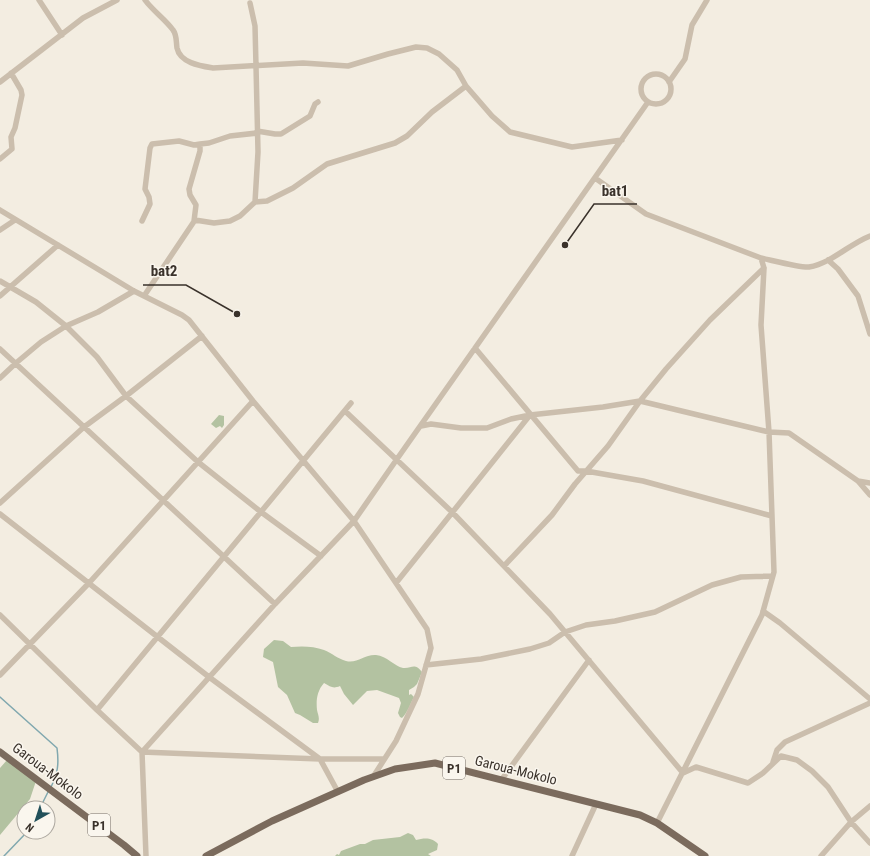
<svg xmlns="http://www.w3.org/2000/svg" width="870" height="856" viewBox="0 0 870 856" font-family="'Roboto Condensed',sans-serif">
<style>
.green{fill:#b3c2a1}
.lines{fill:none;stroke-linecap:round;stroke-linejoin:round}
.stream{stroke:#81a8af;stroke-width:1.5}
.minor{stroke:#cbbead;stroke-width:5.5}
.major{stroke:#7b6b5d;stroke-width:7}
.labels{text-anchor:middle;stroke-width:3;stroke-linejoin:round;paint-order:stroke}
.shield{fill:#faf6ee;stroke:#746d66;stroke-width:1}
.shield-label{font-size:13px;font-weight:bold;fill:#3a322b}
.street-label{font-size:14px;fill:#3a322b;stroke:#faf6ee}
.leader{fill:none;stroke:#3a322b;stroke-width:1.5}
.callout-dot{fill:#3a322b;stroke:#faf6ee;stroke-width:1.5}
.callout-label{font-size:15px;text-anchor:middle;font-weight:bold;fill:#3a322b;stroke:#faf6ee;stroke-width:3;stroke-linejoin:round;paint-order:stroke}
</style>
<rect width="100%" height="100%" fill="#f3ede1"/>
<path class="green" d="M219,415L224,416V425L222,428L220,426L216,428L211,424Z
M274,640L283,641L291,647C301,646 314,646 324,650C332,653 338,659 346,661C357,664 365,654 376,655C387,656 394,666 403,668C412,669 414,662 422,672L417,684L414,687L409,690V695L411,694L414,697C410,704 408,712 402,718L400,717L398,713L401,703L399,698L377,690L367,691L353,705L344,694L340,686C333,689 331,687 324,683C317,691 316,700 317,710C318,715 320,718 318,723H313L300,715L295,713L287,695L278,687L273,662L263,657L264,649Z
M7,760L36,781L30,799L0,835V768Z
M408,833L413,835L416,840C424,838 432,837 438,844L437,850L428,854L431,856H335L337,854L339,855L341,851L360,844H365L373,840L400,837Z"/>
<g class="lines">
<path class="stream" d="M0,697L57,748C59,764 58,773 51,787
M40,808L48,792
M4,856L27,832"/>
<path class="minor" d="M39,0L62,35
M145,0C153,11 165,19 173,30C177,35 176,42 177,48C180,63 201,66 213,68L303,63L348,66L388,54L416,47L427,48L439,54L457,70L466,86L492,116L510,132L572,147L622,140
M250,3L255,26L256,66L258,152L255,202
M641 89a15 15 0 1 1 30 0a15 15 0 1 1-30 0Z
M0,82L83,18L117,0
M669,82L685,59L692,25L707,0
M257,131L275,134H281L310,116L315,104L318,102
M0,159L12,149L11,137L15,128L22,95L21,90L11,73
M595,178L646,214L761,258L764,268L761,325L769,432L774,572L762,615L657,823
M0,210L134,291L182,315L189,320L253,401L354,521L275,604L142,752L146,856
M142,221L150,204L149,197L145,189L150,148L152,144L179,141L194,145L200,144L209,143L230,136L257,133
M194,221L196,205L190,195L189,189L200,151V144
M0,230L15,220
M761,258C771,260 801,268 809,267C832,263 849,244 870,236
M828,260L838,269L858,296L870,334
M0,281L36,302L66,326L97,357L126,396L198,462L261,512L321,556
M0,296L58,245
M144,296L195,220L214,223L230,221L240,216L255,202L267,201L293,188L327,164L395,143L407,136L432,112L466,86
M475,348L578,471H586L643,481L772,516
M0,349L275,604
M0,378L16,363L41,342L66,326L98,312L134,291
M345,411L452,512L550,614L683,773L696,767L748,783L763,773L781,756L797,760L812,771L828,787L851,822L870,843
M421,426L431,424L461,428H487L511,419L530,415L603,407L640,401L769,432L789,433L858,481L870,495
M858,481L870,483
M0,503L84,427L126,396L202,336
M0,514L209,677L320,759L338,792
M504,566L552,515L575,484L608,446L640,401L666,369L710,320L764,268
M396,583L530,415
M763,611L780,623L870,699
M0,615L97,710L142,752L320,759H384
M426,665L481,659L530,649L549,643L565,632L586,625L615,621L655,612L712,585L741,577L772,576
M0,675L89,583L253,401
M97,710L351,403
M773,762L777,750L785,742L870,703
M373,777L396,741L418,694L431,648L427,629L354,521L397,459L648,102
M502,779L589,660
M572,856L596,804
M821,856L851,822L870,806"/>
<path class="major" d="M0,752L124,845L137,856
M206,856L272,821L364,780L395,769L435,763L640,815L657,823L705,856"/>
</g>
<g class="labels">
<g class="shield">
<rect x="443" y="757" width="22" height="22" rx="3"/>
<rect x="88" y="814" width="22" height="22" rx="3"/>
</g>
<g class="shield-label">
<text x="454" y="773">P1</text>
<text x="99" y="830">P1</text>
</g>
<g class="street-label">
<text transform="translate(516 770) rotate(14)" y="5">Garoua-Mokolo</text>
<text transform="translate(48 771) rotate(37)" y="5">Garoua-Mokolo</text>
</g>
</g>
<path class="leader" d="M565 245L594 204H637M237 314L186 285H143"/>
<g class="callout-dot">
<circle cx="565" cy="245" r="4"/>
<circle cx="237" cy="314" r="4"/>
</g>
<g class="callout-label">
<text x="615" y="196">bat1</text>
<text x="164" y="276">bat2</text>
</g>
<g transform="translate(36 820) rotate(219)"><circle r="19" fill="#faf6ee" stroke="#ada8a0"/>
<path d="M0-3L7 15L0 10L-7 15Z" fill="#22505a"/>
<text y="-6" font-size="11" font-weight="bold" text-anchor="middle" fill="#3a322b">N</text>
</g>
</svg>
